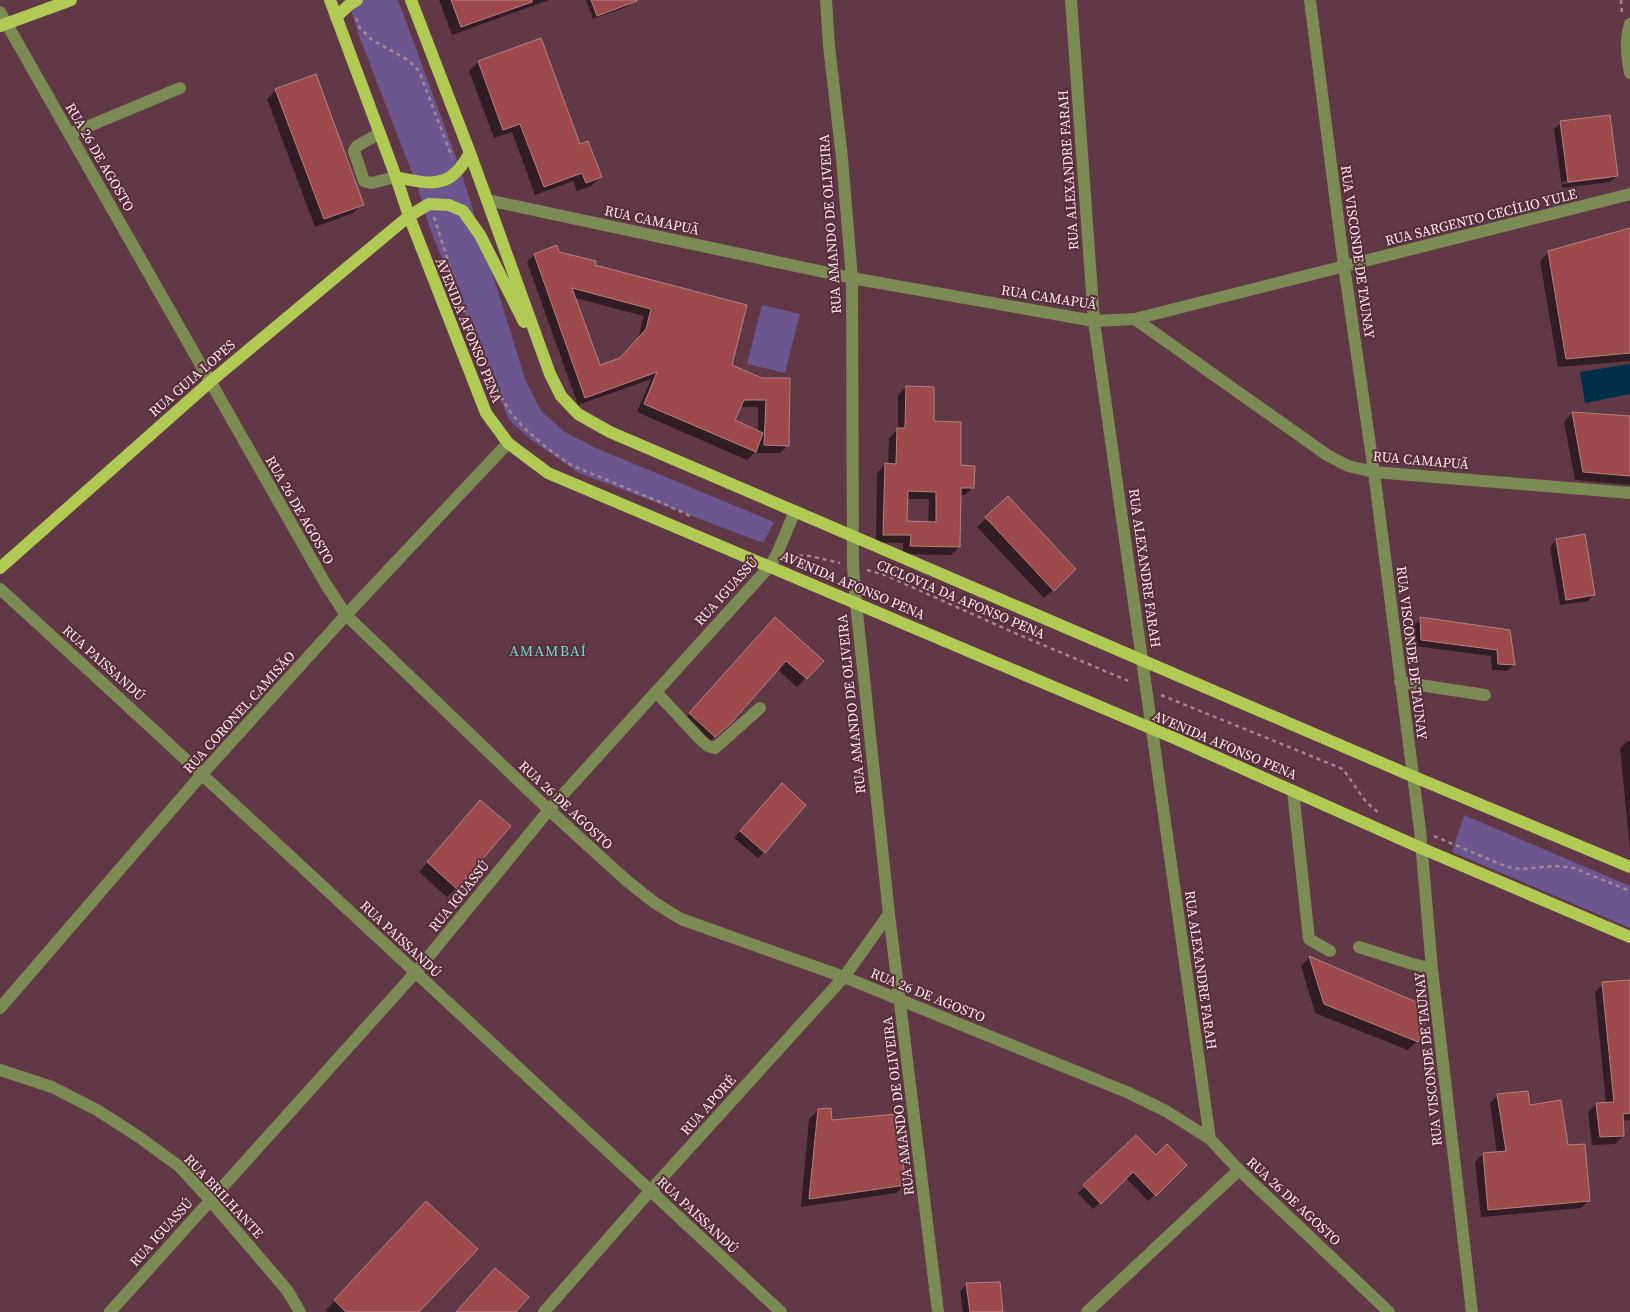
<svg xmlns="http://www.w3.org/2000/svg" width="1630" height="1312" viewBox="0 0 1630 1312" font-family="'Source Serif 4',serif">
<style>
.green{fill:#6b568f}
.water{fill:#002f49}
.shadow{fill:#0007;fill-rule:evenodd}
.building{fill:#9e494c;stroke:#b58382;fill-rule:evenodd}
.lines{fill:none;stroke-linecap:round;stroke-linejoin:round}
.path{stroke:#a68690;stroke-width:2.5;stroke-dasharray:4 4;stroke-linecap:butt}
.minor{stroke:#7c8a53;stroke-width:12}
.major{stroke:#b1ca54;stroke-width:12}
.labels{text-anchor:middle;stroke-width:4;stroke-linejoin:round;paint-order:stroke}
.street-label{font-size:14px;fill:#fce7ec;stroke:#562d3a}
.neighbourhood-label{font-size:15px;letter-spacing:1px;fill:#75dbc8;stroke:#562d3a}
</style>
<rect width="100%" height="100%" fill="#613845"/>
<path class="green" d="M348,0H398L460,168L525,379L541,411L565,432L596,448L774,522L763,543L579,473L530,439L509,420L430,229L418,188L359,36Z
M762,305L800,314L785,373L747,364Z
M1464,815L1630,886V928L1452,852Z"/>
<path class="water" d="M1630,364V394L1585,403L1580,372Z"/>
<path class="shadow" d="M439,0H549L452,35Z
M586,0H633V2L629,6L593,19Z
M541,40L580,145L600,177L591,186L577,191L573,181L535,195L512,132L494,138L469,71L478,62Z
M276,90L362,204L353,213L315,227L267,99Z
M1561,123L1617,176L1610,182L1562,188L1554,129ZM1611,176V178L1562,184V182Z
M1630,233V361L1558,367L1540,261L1549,252Z
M558,253L593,266L731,366L762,379L788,445L780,453H757V446L755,452L747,460L637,412L651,379L578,405L527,262L534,255ZM575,298L644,316L638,338L619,359L599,366ZM739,407H758V432L733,421Z
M906,387L933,422L973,487L965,495H960L959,547L951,555L903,554V543L876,542L877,473L885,464L888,465L889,438L898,429V395ZM906,499H929L928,523L906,522Z
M1572,413L1630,417V485L1575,480L1564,422Z
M1008,498L1066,578L1044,598L977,527Z
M1556,540L1594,594L1588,601L1560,605L1550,547Z
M1421,619L1509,631L1514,665L1507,671L1492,670L1491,656L1415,646L1414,625Z
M766,628L822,661L797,687L777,669L720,732L706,745L681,723Z
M1627,741H1630V850L1620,748Z
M775,792L764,852L758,858L734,838Z
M472,810L456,888L447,897L419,872Z
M1310,957L1417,1041L1408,1050L1315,1013L1301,966Z
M1630,981V1120L1622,1121L1623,1136L1615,1144L1592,1145L1588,1112L1596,1104L1606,1103L1595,992L1603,984Z
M1498,1095L1529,1106L1567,1146L1589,1200L1581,1208L1481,1217L1475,1162L1483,1154L1497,1153L1490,1103Z
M818,1110L831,1122L905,1184L896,1193L801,1207L809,1119Z
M1136,1136L1156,1157L1186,1165L1148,1201L1126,1178L1093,1209L1078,1193Z
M417,1211V1312H328L326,1310Z
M967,1284L1002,1312H963L960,1291Z"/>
<path class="building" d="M451,0H532V2L461,27Z
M591,0H637V1L597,16Z
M541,38L580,144L588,141L602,177L586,183L582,173L544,187L520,124L503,130L478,61Z
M316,74L364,205L324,219L275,89Z
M1610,115L1618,176L1568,182L1560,121Z
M1630,228V353L1566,359L1548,251Z
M557,245L559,252L596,261L595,265L747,305L732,365L762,378H790L789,446L764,445L766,400H744L735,420L763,433L756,452L644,404L657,372L585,398L534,254ZM572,288L651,309L646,329L620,358L600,365Z
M906,386L934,387V421L961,422V465L975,466L974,488H961L960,547L910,546L911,535H883L885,463L896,464L897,428H905ZM908,491L936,492V522L907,521Z
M1572,412L1630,416V476L1583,472Z
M1008,496L1076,569L1054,591L985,517Z
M1585,534L1595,595L1566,600L1556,539Z
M775,617L824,661L807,679L786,661L730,724L715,737L689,713Z
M1420,617L1510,630L1515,665L1498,664L1497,650L1421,640Z
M782,783L806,805L765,853L740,831Z
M480,800L511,826L457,889L427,862Z
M1309,956L1428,1007L1429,1011L1418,1042L1324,1004Z
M1630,980V1113L1623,1114L1624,1136L1600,1137L1596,1103L1614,1102L1602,982Z
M1528,1091L1530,1105L1561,1100L1568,1145L1585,1144L1590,1201L1488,1210L1483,1153L1506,1151L1497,1094Z
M831,1108L832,1120L897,1114L906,1185L809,1199L818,1109Z
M1136,1135L1156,1155L1167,1144L1187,1165L1156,1196L1133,1172L1101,1204L1083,1185Z
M426,1201L478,1249L419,1312H346L334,1300Z
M495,1268L529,1297L516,1312H456Z
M1000,1282L1003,1312H970L966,1283Z"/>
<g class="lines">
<path class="path" d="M1621,0L1622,14
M356,18L360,28L372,40L408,60L419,71L452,157
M434,217L467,320L494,385L509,410L522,426L547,448L571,465L660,502L692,517
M791,555L810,556L840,563
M867,570L885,575L1017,634L1131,682
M1161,695L1343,769L1366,802L1380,814
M1434,836L1507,867L1521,869L1555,866L1574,868L1630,891"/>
<path class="minor" d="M826,0L829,46L842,158L852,278L853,567L856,603L889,914L938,1312
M1071,0L1094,321L1210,1139
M1310,0L1344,266L1374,472L1420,830L1432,969L1472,1312
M0,12L325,583L346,615L549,810L627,881L655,903L681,919L844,977L1129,1093L1166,1111L1210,1139L1239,1170L1389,1312
M1630,24C1625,41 1627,57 1630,73
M380,133L357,146L354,151L364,181L371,183L396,177
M70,134L180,88
M487,200L852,278L1094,321L1135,319L1630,194
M1135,319L1327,455L1348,466L1374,472L1630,493
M0,589C262,828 521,1071 781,1312
M1400,682L1485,695
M656,692L701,740L708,746L715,748L760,708
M1293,791L1309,939L1330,951
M1359,947L1409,963L1432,969
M0,1008L203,773L346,615L508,443
M0,1070L52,1087L97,1110L139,1137L180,1167L210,1200L287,1290L300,1312
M110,1312L415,973L549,810L770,566L777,554L795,511
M544,1312L650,1191L844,977L889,914
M1087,1312L1239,1170"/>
<path class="major" d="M330,0L396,177L409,216L486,413L508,443L548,473L1174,738L1421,848L1630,937
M411,0L470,153L550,374L561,396L578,414L610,432L1412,776L1630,867
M336,17L350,4L357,0
M0,26L71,0
M396,177C415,181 441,189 456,172C462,167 466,159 470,153
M0,568L210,382L409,216L429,204L449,205L463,211L480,235L524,322"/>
</g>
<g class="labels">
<g class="street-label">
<text transform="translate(100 157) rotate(60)" y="5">RUA 26 DE AGOSTO</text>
<text transform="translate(1068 170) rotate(-94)" y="5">RUA ALEXANDRE FARAH</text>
<text transform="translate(1481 217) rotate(-14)" y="5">RUA SARGENTO CECÍLIO YULE</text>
<text transform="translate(652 220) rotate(12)" y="5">RUA CAMAPUÃ</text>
<text transform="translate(830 224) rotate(-94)" y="5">RUA AMANDO DE OLIVEIRA</text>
<text transform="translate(1358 252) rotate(82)" y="5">RUA VISCONDE DE TAUNAY</text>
<text transform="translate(1049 297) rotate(9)" y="5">RUA CAMAPUÃ</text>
<text transform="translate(469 330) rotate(68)" y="5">AVENIDA AFONSO PENA</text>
<text transform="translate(192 378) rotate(-41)" y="5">RUA GUIA LOPES</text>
<text transform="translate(1421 460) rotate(5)" y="5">RUA CAMAPUÃ</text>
<text transform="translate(300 510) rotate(60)" y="5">RUA 26 DE AGOSTO</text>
<text transform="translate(1145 568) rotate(82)" y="5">RUA ALEXANDRE FARAH</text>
<text transform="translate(853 585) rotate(23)" y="5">AVENIDA AFONSO PENA</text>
<text transform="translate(726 591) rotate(-48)" y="5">RUA IGUASSÚ</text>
<text transform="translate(961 599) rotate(23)" y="5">CICLOVIA DA AFONSO PENA</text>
<text transform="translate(1412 653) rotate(83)" y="5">RUA VISCONDE DE TAUNAY</text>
<text transform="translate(104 663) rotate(42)" y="5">RUA PAISSANDÚ</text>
<text transform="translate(851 704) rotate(-96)" y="5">RUA AMANDO DE OLIVEIRA</text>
<text transform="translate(239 712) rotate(-48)" y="5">RUA CORONEL CAMISÃO</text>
<text transform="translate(1225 745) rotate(23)" y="5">AVENIDA AFONSO PENA</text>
<text transform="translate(566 805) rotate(43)" y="5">RUA 26 DE AGOSTO</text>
<text transform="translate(459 896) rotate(-51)" y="5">RUA IGUASSÚ</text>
<text transform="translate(401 939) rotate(43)" y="5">RUA PAISSANDÚ</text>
<text transform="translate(1201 970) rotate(82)" y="5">RUA ALEXANDRE FARAH</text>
<text transform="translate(928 995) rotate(22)" y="5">RUA 26 DE AGOSTO</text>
<text transform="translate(1428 1059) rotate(-96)" y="5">RUA VISCONDE DE TAUNAY</text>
<text transform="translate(708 1105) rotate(-48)" y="5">RUA APORÉ</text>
<text transform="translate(898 1106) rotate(-97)" y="5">RUA AMANDO DE OLIVEIRA</text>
<text transform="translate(224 1196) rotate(47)" y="5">RUA BRILHANTE</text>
<text transform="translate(1294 1201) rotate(43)" y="5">RUA 26 DE AGOSTO</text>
<text transform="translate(698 1215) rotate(43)" y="5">RUA PAISSANDÚ</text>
<text transform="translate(161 1232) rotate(-48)" y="5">RUA IGUASSÚ</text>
</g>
<g class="neighbourhood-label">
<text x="548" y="656">AMAMBAÍ</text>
</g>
</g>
</svg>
